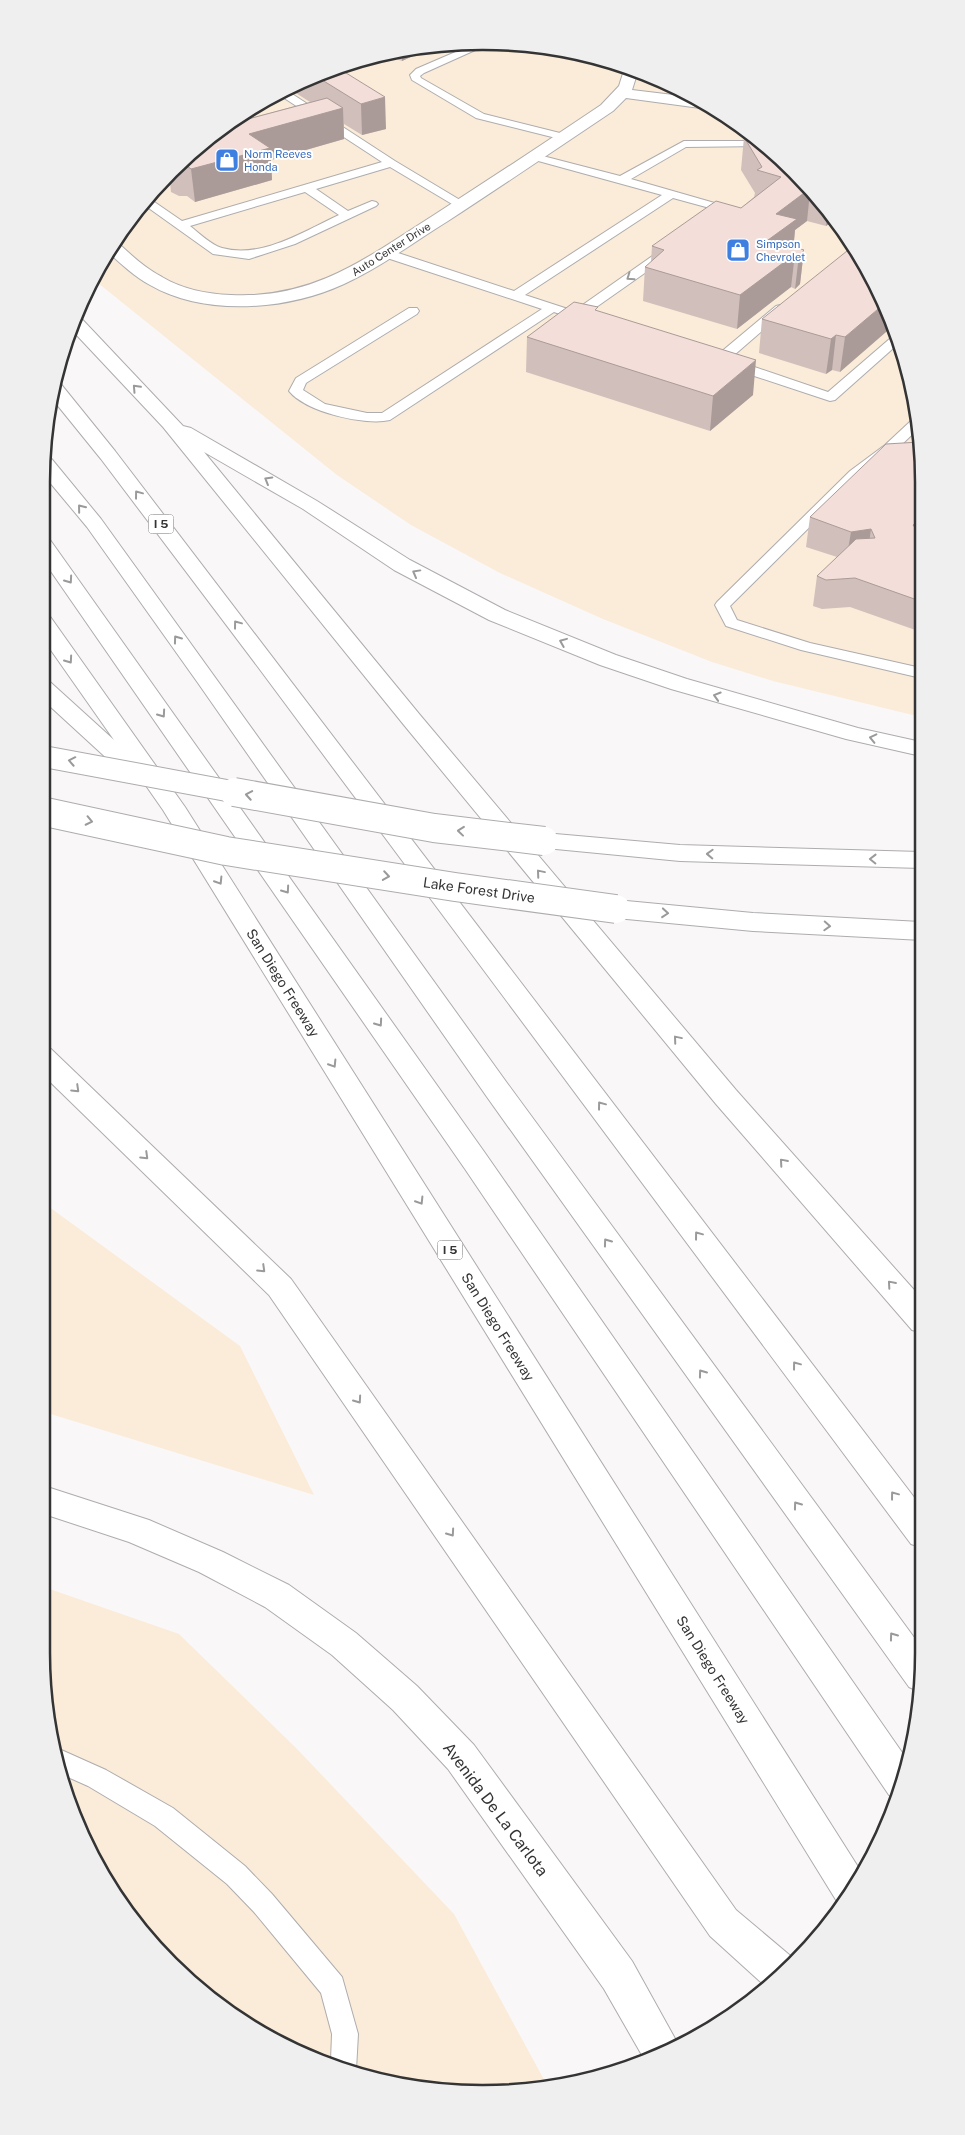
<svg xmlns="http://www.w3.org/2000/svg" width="965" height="2135" viewBox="0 0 965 2135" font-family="'Public Sans',sans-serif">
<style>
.commercial{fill:#faecd8}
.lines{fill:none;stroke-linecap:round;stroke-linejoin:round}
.service-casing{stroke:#aeacae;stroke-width:2}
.tertiary-casing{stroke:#aeacae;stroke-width:2}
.secondary-casing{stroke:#aeacae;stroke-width:2}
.primary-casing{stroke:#aeacae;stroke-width:2}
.motorway-casing{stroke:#aeacae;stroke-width:2}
.service{fill:#fff;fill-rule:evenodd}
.tertiary{fill:#fff;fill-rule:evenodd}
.secondary{fill:#fff;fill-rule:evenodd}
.primary{fill:#fff;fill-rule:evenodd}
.motorway{fill:#fff;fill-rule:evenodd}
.primary-bridge-far1-casing{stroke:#aeacae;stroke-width:23;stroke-linecap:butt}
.primary-bridge-casing{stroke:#aeacae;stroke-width:30;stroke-linecap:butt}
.primary-bridge-far1{stroke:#fff;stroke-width:21}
.primary-bridge{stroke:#fff;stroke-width:28}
.wall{fill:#d1bfbb}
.shaded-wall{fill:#aa9b98}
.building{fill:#f3ded9;stroke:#aa9b98}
.oneway{stroke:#9a9a9a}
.labels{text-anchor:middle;stroke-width:4;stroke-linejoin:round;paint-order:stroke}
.far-shop-label{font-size:11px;fill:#366cbe;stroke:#fff;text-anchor:start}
.far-street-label{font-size:11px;fill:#353435;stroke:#fff}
.shield{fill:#fff;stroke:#727172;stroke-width:1}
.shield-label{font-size:12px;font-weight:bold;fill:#353435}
.street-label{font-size:14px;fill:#353435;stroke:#fff}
.near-street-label{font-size:16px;fill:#353435;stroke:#fff}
.rim{fill:none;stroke:#353435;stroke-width:2.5}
</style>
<rect width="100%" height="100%" fill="#faf7f9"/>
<path class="commercial" d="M482,41L568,50L651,75L751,132L832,214L890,313L920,425L921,717L773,681L712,662L603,619L500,573L411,525L337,475L93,279L115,238L170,171L237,116L313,75L396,50Z
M41,1201L240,1346L314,1495L41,1411Z
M41,1586L179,1634L298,1750L454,1914L548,2087L482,2094L397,2085L262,2035L151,1943L100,1873L65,1795L41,1652Z"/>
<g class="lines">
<g class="service-casing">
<path id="service" d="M481,41L493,42L424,73L420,76L421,78L484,114L568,135L569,137L568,139L564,140L476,118L412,80L410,75L416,69Z
M286,90L395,161L465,203L467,205L465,207H457L390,167L316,189L348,211L372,201L376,202L378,204L376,206L295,244L249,259L213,254L143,204L148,198L150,199L182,221L382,162L278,94ZM305,192L339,215C304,231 262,259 222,248C211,245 199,233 190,226Z
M684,141H759L765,146L686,147L631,179L732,208L734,210L728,213L673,198L525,295L574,311L661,250H669L671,253L669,256L585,315L592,319L590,322H582L554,312L390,420C365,426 306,412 289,391L296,378L409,308H417L419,311L417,314L306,383L303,390L325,404L367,413H382L542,309L381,256L379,253L381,250H389L514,291L662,195L531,159L529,157L531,155L535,154L620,176Z
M780,305L784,306L786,309L784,312L725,363H715L714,360L715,357L776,306Z
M896,335L898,344L835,400L830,401L727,367L726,364L732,360L737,361L828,392L893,336Z
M918,417L920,427L895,451L860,477L730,606L737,620L810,643L921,668V678L801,650L726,626L715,605L717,602L850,471L885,445L914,418Z
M59,1749L106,1770L173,1808L245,1866L272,1894L342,1977L358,2034L356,2070L331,2060L332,2034L321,1993L254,1912L227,1884L155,1826L88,1786L61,1774L57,1750Z"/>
</g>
<g class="tertiary-casing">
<path id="tertiary" d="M625,67L638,71L632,90L690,97L706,106L700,108L626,98L613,111C558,148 503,185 448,221C414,242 381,267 344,284C288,310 205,317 150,285C134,276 121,264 108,252L113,241L117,242C131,255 145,268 162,277C182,289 207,294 231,295C315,299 366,258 434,215C490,179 546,142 601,105L619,86Z"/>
</g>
<g class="secondary-casing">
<path id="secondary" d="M41,1485L149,1520L223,1552L289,1585L356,1633L417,1686L474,1745L632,1961L678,2044L643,2057L604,1989L448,1769L393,1710L332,1655L265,1607L199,1572L129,1542L41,1513Z"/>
</g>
<g class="primary-casing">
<path id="primary" d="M544,833L680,845L921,852V868L680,861L535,847L532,841L535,835Z
M616,900L753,913L921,922L922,940L753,931L616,918L607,915L603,909L607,903Z"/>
</g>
<g class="motorway-casing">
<path id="motorway" d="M74,315L79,316L183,426L191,428L317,501L410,560L505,610L616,655L687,679L858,728L921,742V756L846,739L671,689L600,665L489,620L394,570L303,509L204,452L420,715L736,1090L923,1300V1333L912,1330L716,1104L404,725L163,427L70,328Z
M54,382L60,383L115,451L923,1509V1548L911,1544L258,667L101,459L50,396Z
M44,455L50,457L101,519L507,1083L924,1651L920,1692L909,1687L487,1097L198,683L87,527L42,473Z
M41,535L48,537L485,1153L908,1761L897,1798L889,1795L465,1169L41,557Z
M41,613L49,615L185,807L860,1870L840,1902L836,1900L163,810L140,777L134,778L126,776L41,698V679L49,681L114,740L41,636Z
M41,1046L51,1049L291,1279L736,1910L793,1958L794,1960L764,1985L710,1936L269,1295L41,1073Z"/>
</g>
<use href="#service" class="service"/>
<use href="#tertiary" class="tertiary"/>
<use href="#secondary" class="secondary"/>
<use href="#primary" class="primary"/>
<use href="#motorway" class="motorway"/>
<g class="primary-bridge-far1-casing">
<path id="primary-bridge-far1" d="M41,756L240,793"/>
</g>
<g class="primary-bridge-casing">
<path id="primary-bridge" d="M234,792L434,828L544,841
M41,811L226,851L455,887L616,909"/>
</g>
<use href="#primary-bridge-far1" class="primary-bridge-far1"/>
<use href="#primary-bridge" class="primary-bridge"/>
</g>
<path class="wall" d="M434,46L402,61L382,54L396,50Z
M338,68L386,129L362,135L344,124V139L271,160L272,180L195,202L187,196H179L171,192L170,182L164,178L170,171L231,121L233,123L310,102L288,88L313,75Z
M755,136L832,214L836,219L826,226L807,221L795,230L793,248L804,250L800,284L795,289L791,287L737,329L643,301L645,267L651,262L652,246L741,208L754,197L755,193L741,170L744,137Z
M598,311L753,395L710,431L526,372L527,337Z
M890,313L840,372L832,370L826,374L759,353L762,319Z
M920,442L921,632L850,607L822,609L813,606L817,576L837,557L806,547L810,517Z"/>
<path class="shaded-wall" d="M434,46L402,61V49Z
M385,97L386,129L362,135L361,104Z
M343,108L344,139L271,160L272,180L195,202L191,169L249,134Z
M808,190L810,192L807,221L795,230L793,253L768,240L776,214Z
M828,210L832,214L836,219L826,226Z
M804,250L800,284L795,289L799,255Z
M795,254L791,287L737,329L740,295Z
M884,304L890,313L893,326L840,372L845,337Z
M836,335L832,370L826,374L831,339Z
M756,360L753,395L710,431L713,396Z
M918,521L913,550V525Z
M871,529L867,558L846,561L851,532Z"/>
<path class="building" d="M338,68L385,97L361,104L314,75Z
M327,98L343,108L249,134L270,148L191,169L183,163H180L231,121L233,123Z
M755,136L808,190L776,214L797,219L768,240L804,250L799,255L795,254L740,295L645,267L664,250L652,246L716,201L741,208L781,177L757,170L762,167L744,137Z
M852,247L884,304L845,337L836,335L831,339L762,319Z
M574,302L598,307L595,310L756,360L713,396L527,337Z
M920,442V522L918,521L913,525L919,533L920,534V601L855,578L826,580L817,576L856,539L875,538L871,529L851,532L810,517L886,444Z"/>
<defs><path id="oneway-chevron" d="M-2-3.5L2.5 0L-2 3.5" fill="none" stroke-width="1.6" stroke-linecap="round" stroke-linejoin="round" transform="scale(1.25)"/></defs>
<g class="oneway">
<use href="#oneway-chevron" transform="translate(630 277) rotate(145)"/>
<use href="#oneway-chevron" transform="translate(136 388) rotate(-133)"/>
<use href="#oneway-chevron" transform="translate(268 480) rotate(-150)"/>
<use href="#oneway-chevron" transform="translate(138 494) rotate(-127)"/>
<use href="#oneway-chevron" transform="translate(81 508) rotate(-129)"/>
<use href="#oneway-chevron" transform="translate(416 573) rotate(-151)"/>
<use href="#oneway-chevron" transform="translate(69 580) rotate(55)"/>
<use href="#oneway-chevron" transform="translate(237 624) rotate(-127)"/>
<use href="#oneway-chevron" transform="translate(177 639) rotate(-126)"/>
<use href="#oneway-chevron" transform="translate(563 642) rotate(-158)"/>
<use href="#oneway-chevron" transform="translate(69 660) rotate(55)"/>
<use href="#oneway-chevron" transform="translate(717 696) rotate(-163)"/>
<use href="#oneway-chevron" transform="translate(162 714) rotate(55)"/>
<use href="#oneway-chevron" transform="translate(873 738) rotate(-167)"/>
<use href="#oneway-chevron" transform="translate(72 761) rotate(-169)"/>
<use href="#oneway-chevron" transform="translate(249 795) rotate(-170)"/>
<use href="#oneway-chevron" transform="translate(89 821) rotate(12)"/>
<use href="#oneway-chevron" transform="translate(461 831) rotate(-174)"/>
<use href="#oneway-chevron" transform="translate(710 854) rotate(-178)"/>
<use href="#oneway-chevron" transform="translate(873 859) rotate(-179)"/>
<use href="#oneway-chevron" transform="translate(540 873) rotate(-130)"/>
<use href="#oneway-chevron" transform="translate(386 876) rotate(9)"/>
<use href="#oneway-chevron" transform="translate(219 881) rotate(58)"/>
<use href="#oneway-chevron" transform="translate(286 890) rotate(55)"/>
<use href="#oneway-chevron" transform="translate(665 913) rotate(5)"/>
<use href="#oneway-chevron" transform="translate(827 926) rotate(3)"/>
<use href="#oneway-chevron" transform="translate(379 1023) rotate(55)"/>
<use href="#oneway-chevron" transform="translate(677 1039) rotate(-130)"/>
<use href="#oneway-chevron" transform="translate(333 1064) rotate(58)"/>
<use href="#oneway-chevron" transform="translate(76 1089) rotate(44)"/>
<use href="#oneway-chevron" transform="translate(601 1105) rotate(-127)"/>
<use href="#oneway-chevron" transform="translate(145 1156) rotate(44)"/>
<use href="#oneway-chevron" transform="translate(783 1162) rotate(-131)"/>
<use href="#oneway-chevron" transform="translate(420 1201) rotate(58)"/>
<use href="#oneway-chevron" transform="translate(698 1235) rotate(-127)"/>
<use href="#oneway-chevron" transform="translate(607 1242) rotate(-126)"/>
<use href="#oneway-chevron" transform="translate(262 1269) rotate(44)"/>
<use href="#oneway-chevron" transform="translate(891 1284) rotate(-131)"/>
<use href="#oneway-chevron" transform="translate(796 1365) rotate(-127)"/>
<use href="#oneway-chevron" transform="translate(702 1373) rotate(-126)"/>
<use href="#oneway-chevron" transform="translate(358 1400) rotate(55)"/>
<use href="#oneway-chevron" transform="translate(894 1495) rotate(-127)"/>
<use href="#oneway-chevron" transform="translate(797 1505) rotate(-126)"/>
<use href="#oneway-chevron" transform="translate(451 1533) rotate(55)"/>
<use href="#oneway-chevron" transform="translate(893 1636) rotate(-126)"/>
</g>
<defs>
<g id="shop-square" transform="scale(1.25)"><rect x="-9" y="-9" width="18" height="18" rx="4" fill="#3f7fe0" stroke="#fff"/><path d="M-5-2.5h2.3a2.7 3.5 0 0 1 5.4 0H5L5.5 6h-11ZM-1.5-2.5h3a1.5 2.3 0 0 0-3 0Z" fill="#fff"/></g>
</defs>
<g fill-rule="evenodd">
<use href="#shop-square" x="227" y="160"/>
<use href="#shop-square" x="738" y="250"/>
</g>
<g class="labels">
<g class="far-shop-label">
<text x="244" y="158">Norm Reeves<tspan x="244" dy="13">Honda</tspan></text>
<text x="756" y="248">Simpson<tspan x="756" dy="13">Chevrolet</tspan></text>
</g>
<g class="far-street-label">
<text transform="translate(391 249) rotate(-32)" y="4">Auto Center Drive</text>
</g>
<g class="shield">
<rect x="148.5" y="514.5" width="25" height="19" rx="4"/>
<rect x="437.5" y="1240.5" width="25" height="19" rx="4"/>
</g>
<g class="shield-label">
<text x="161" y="528">I 5</text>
<text x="450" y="1254">I 5</text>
</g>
<g class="street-label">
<text transform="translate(479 890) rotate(8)" y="5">Lake Forest Drive</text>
<text transform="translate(283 983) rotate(58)" y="5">San Diego Freeway</text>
<text transform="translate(498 1327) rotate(58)" y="5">San Diego Freeway</text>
<text transform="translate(713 1670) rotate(58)" y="5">San Diego Freeway</text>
</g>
<g class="near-street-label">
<text transform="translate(496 1809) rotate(53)" y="6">Avenida De La Carlota</text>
</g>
</g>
<path d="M0 0H965V2135H0ZM482 50H483A432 432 0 0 1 915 482V1653A432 432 0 0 1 483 2085H482A432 432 0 0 1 50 1653V482A432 432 0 0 1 482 50Z" fill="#efefef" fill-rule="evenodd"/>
<path class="rim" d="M482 50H483A432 432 0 0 1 915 482V1653A432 432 0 0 1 483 2085H482A432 432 0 0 1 50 1653V482A432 432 0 0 1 482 50Z"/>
</svg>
